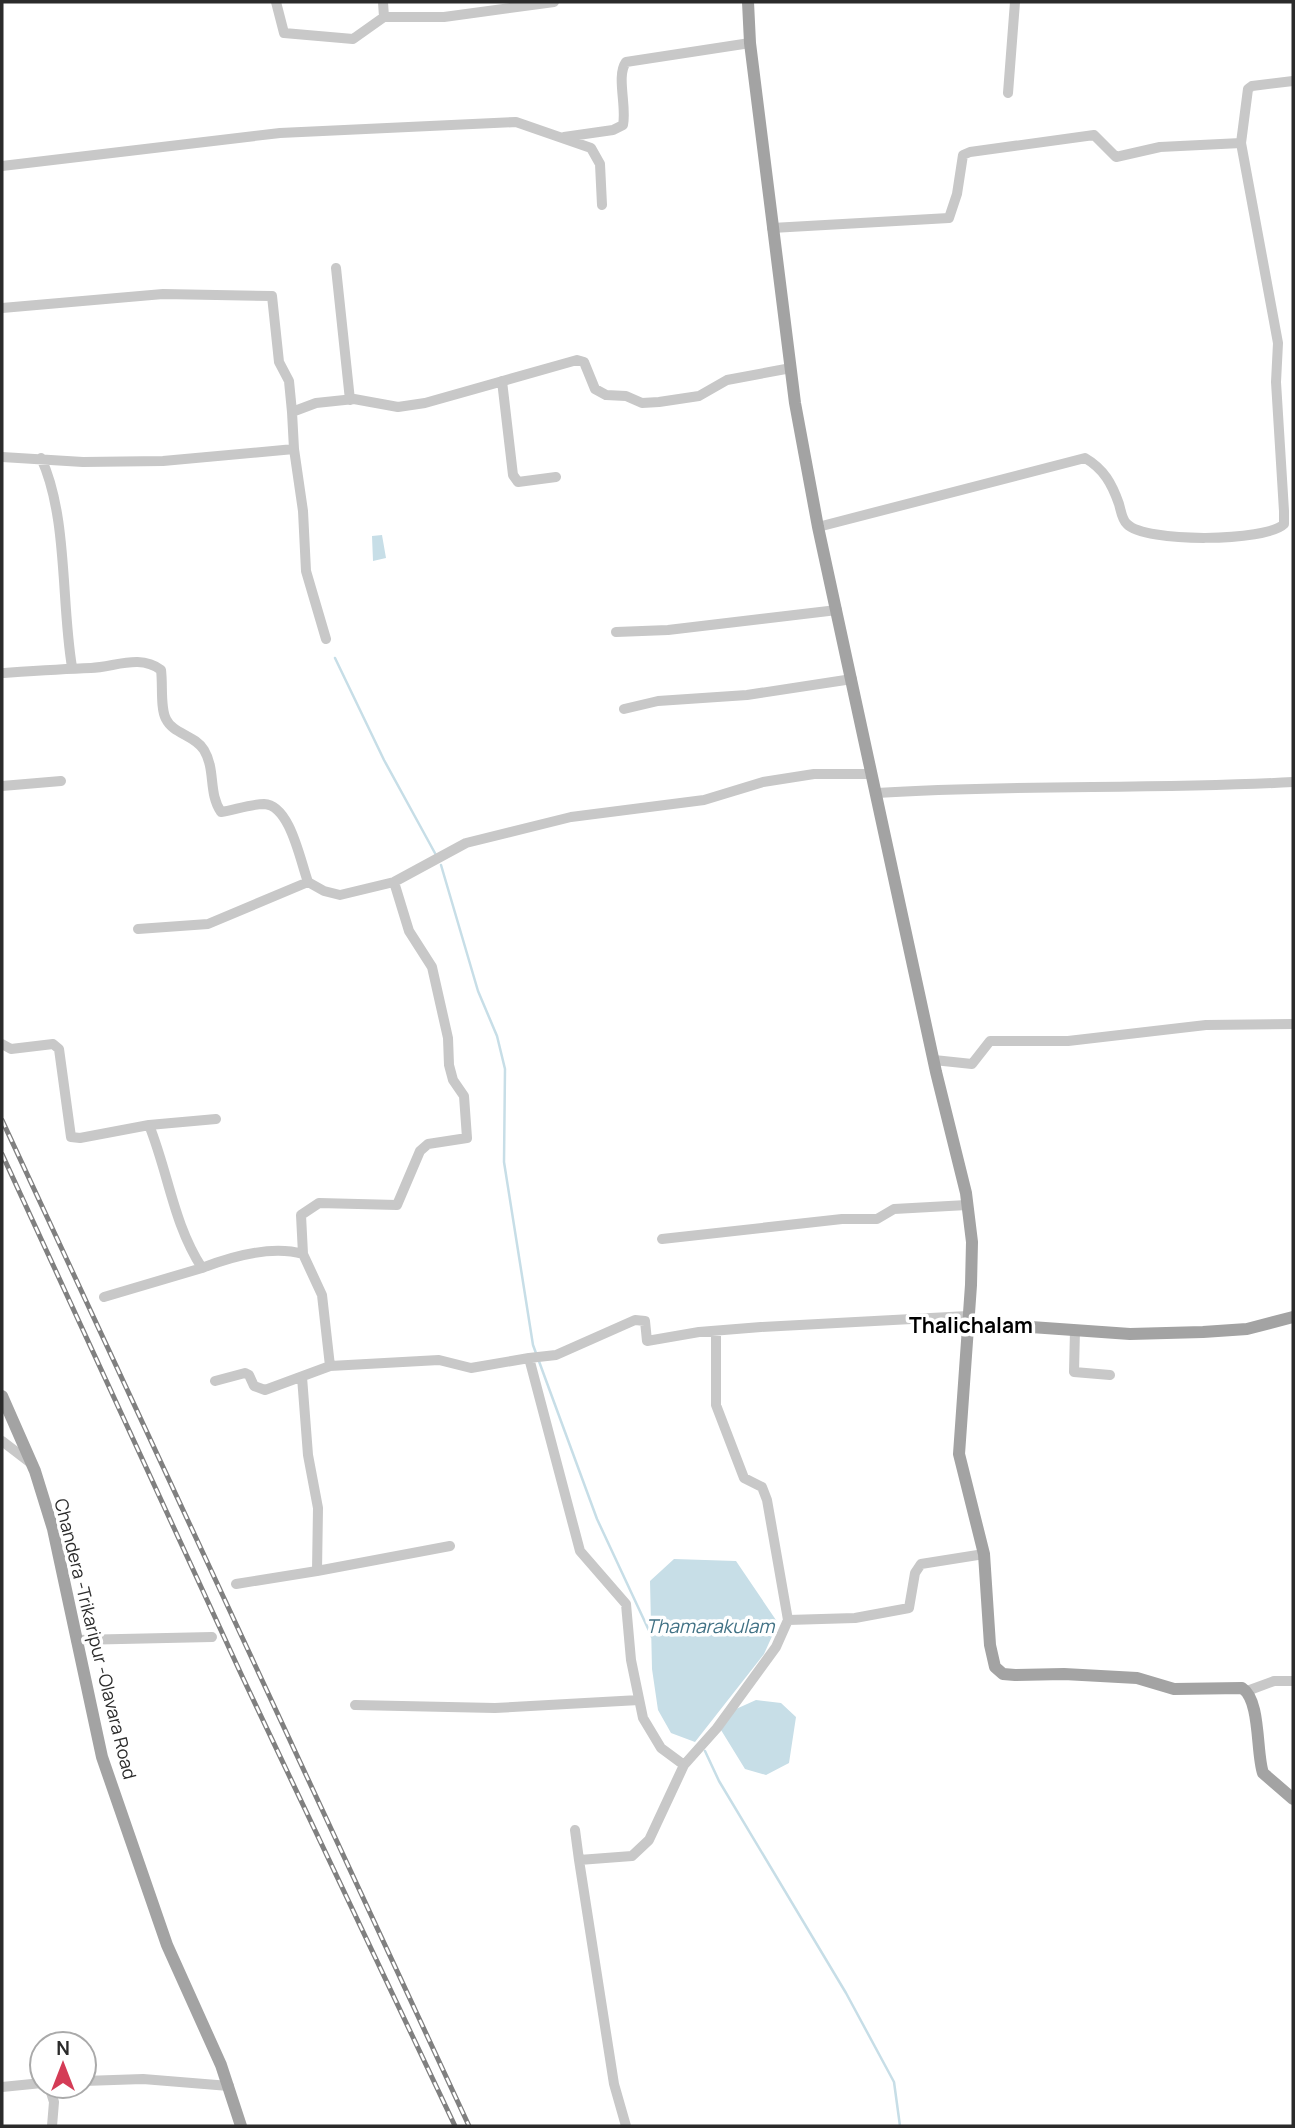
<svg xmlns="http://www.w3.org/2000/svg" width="1295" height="2128" viewBox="0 0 1295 2128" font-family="Manrope,sans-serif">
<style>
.water{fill:#c7dee7}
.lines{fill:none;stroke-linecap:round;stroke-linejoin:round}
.stream{stroke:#c7dee7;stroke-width:2.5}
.minor{stroke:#c8c8c8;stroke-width:10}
.major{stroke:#a3a3a3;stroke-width:12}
.rail-casing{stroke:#808080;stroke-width:5}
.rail{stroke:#fff;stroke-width:2.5;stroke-dasharray:8;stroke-linecap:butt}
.labels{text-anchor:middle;stroke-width:7;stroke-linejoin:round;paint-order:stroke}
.street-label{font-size:18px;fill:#2b2b2b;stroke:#fff}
.water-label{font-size:19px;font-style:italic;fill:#427285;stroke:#fff}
.quarter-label{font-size:21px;font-weight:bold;fill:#000;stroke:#fff}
</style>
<rect width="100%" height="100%" fill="#fff"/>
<path class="water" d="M382,535L386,558L373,561L372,536Z
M674,1559L736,1561L778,1623L764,1654L695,1742L671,1733L658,1710L652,1669L650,1581Z
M756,1700L781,1703L796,1717L789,1763L766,1775L745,1769L721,1730L736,1709Z"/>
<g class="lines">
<path class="stream" d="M335,658L384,760L436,855
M441,865L478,991L497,1036L505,1069L504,1162L533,1345L597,1519L652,1637
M705,1751L719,1781L846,1993L894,2082L900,2126"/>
<path class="minor" d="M276,2L284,33L353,39L384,17H444L554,2
M383,2L384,17
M1008,93L1015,2
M564,137L613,130L623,125C627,106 616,76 626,62L750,43
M2,166L280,133L516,122L591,148L600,164L602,205
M772,228L949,218L957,194L963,155L970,152L1094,135L1116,157L1160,147L1241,143
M336,268L350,400
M2,308L163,294L272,296L279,362L289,381L292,412
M502,381L513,475L518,482L556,477
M294,449L303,511L306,571L326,639
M2,457L83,462L163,461L294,449L292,412L316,403L354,399L398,407L425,403L577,360L584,362L595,389L606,395L626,396L642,403L659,402L699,396L727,380L791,368
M41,458C68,516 61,602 72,667
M818,527L1085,458C1104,469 1112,484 1119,504C1121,511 1122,520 1127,524C1145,543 1266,542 1284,524V511L1276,382L1278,343L1241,143L1248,89L1252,86L1293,81
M616,632L668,630L837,610
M2,673C32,671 61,669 91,668C115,667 140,654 161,670C163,684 160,708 166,719C173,734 195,735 204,750C216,770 208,793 221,812C234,810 251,804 264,804C290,805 300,860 308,882L324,891L340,895L394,882L466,843L571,817L704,800L763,782L814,774H872
M624,709L658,701L747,695L852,679
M2,786L61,781
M877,793C1016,784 1154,790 1293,782
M138,929L208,924L308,882
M2,1044L11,1049L53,1044L59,1049L71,1137L80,1138L149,1125C169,1175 173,1223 202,1268C233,1256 271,1245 303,1254L322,1295L330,1366L439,1360L471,1368L529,1358L580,1551L626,1604L631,1660L643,1718L661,1748L684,1765
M934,1060L972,1064L990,1041H1068L1206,1025L1293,1024
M149,1125L216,1119
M662,1239L842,1219H877L894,1209L967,1205
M303,1254L301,1215L319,1203L397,1205L420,1151L428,1144L467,1138L464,1096L453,1080L449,1065L448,1038L432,967L409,931L394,882
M104,1297L202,1268
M1075,1330L1074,1372L1110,1375
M716,1331V1405L744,1478L762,1487L767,1500L788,1620
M529,1358L556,1355L635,1320L645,1321L647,1341L699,1332L761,1327L968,1316
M215,1381L245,1373L249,1375L254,1386L265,1390L330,1366
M2,1441L32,1464
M317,1571L450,1546
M236,1584L317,1571L318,1508L308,1455L302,1377
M76,1640L212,1637
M1247,1691L1274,1681H1293
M355,1705L495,1708L639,1700
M575,1830L579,1860
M84,2081L143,2079L229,2086
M49,2086L54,2102L52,2126
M2,2087L42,2083
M626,2126L614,2084L579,1860L632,1856L649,1840L684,1765L717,1728L776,1647L788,1620L855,1618L909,1608L915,1573L921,1564L984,1554"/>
<path class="major" d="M748,2L750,43L795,403L818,527L936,1072L966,1193L972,1242L971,1285L959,1454L984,1554L990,1645L995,1667L1003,1674L1015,1675L1064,1674L1137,1678L1174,1689L1242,1688C1261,1700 1256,1753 1263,1773L1293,1799
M967,1330L1031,1327L1130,1334L1203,1332L1247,1329L1293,1317
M2,1396L35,1471L53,1529L102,1757L167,1945L221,2065L241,2126"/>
<g class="rail-casing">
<path id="rail" d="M2,1120L469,2126
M2,1154L242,1676L455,2126"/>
</g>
<use href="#rail" class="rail"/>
</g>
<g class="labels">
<g class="street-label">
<text transform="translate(95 1639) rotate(76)" y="6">Chandera -Trikaripur -Olavara Road</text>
</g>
<g class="water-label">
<text x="710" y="1633">Thamarakulam</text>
</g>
<g class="quarter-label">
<text x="971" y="1333">Thalichalam</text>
</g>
</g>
<rect width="1295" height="2128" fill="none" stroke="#2b2b2b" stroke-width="7"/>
<g transform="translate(63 2065)"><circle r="33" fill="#ffffff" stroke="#aaaaaa" stroke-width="2"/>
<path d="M0-5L12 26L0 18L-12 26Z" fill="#d43c56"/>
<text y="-10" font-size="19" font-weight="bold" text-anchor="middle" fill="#2b2b2b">N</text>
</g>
</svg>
